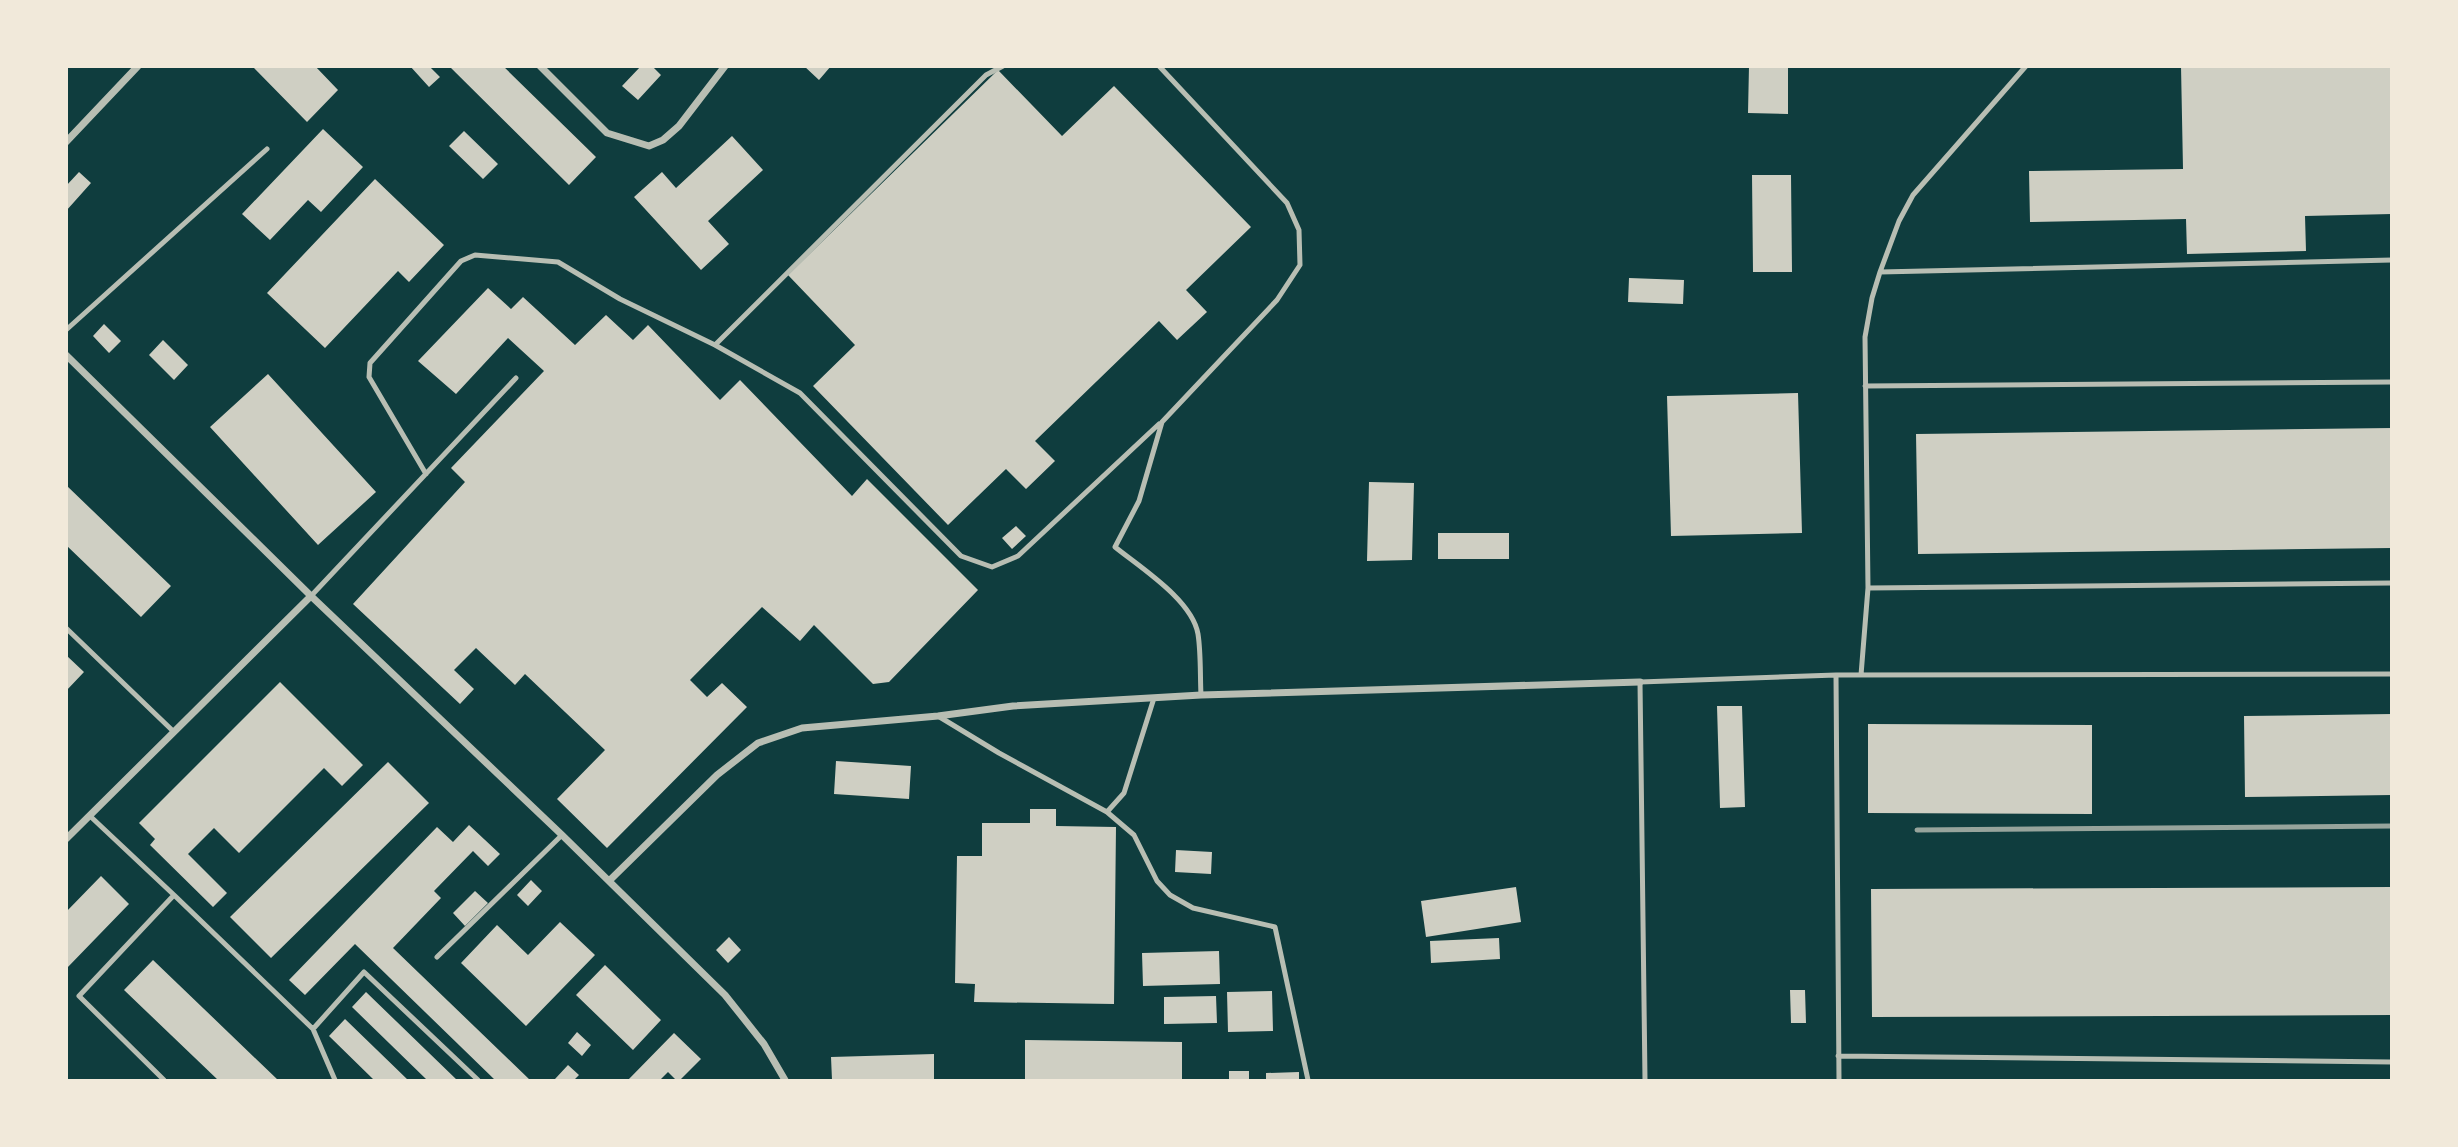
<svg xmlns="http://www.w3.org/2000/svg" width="2458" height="1147" viewBox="0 0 2458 1147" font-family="'Exo 2',sans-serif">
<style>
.building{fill:#cfcfc3}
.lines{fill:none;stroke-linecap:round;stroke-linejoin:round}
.service{stroke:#b8beb3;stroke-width:5}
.minor{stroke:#b8beb3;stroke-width:7}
.rail{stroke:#97a49c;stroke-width:5}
</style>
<rect width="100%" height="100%" fill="#0f3d3e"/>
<path class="building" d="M252,66H315L338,90L307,122Z
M410,66H429L440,77L429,87Z
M449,66H503L596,157L569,185Z
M641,66H652L661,75L638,100L622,86Z
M804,66H831L819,80Z
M1749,66H1788V114L1748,113Z
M2181,66H2392V214L2305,216L2306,251L2187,254L2186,219L2030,222L2029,171L2183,169Z
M998,70L1062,136L1114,86L1251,227L1186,290L1207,312L1177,340L1159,321L1035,441L1055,461L1026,489L1006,469L948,525L813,386L855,345L788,275Z
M323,129L363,167L321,212L308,200L270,240L242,214Z
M464,131L498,164L483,179L449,146Z
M732,136L763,170L708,221L729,244L701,270L634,197L662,172L676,188Z
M79,172L91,183L66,211V186Z
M1752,175H1791L1792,272H1753Z
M375,179L444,245L409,282L398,271L325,348L267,293Z
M1629,278L1684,280L1683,304L1628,302Z
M488,288L511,309L523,297L575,345L606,315L633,340L648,325L720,400L740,380L852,496L867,479L978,590L889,682L873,684L814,625L800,641L762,607L690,680L707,697L722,683L747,707L607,848L557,799L605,750L525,674L515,685L476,648L454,670L474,689L460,704L353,604L465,482L451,468L544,371L508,338L456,394L418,361Z
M104,324L121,341L109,353L93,336Z
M163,340L188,365L174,380L149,355Z
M268,374L376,492L318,545L210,427Z
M1798,393L1802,533L1671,536L1667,396Z
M2392,428V548L1918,554L1916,434Z
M1369,482L1414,483L1412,560L1367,561Z
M66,485L171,586L141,617L66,545Z
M1016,526L1026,536L1012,549L1002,538Z
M1438,533H1509V559H1438Z
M66,655L84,672L66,691Z
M280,682L363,765L342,786L324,768L239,853L214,828L188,854L227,893L213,907L150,845L155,839L139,823Z
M1717,706H1742L1745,807L1720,808Z
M2392,714V795L2245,797L2244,716Z
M1868,724L2092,725V814L1868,813Z
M836,761L911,766L909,799L834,794Z
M388,762L429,803L271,958L230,917Z
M1030,809H1056V826L1116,827L1114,1004L974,1002L975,984L955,983L957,856H982V823H1030Z
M469,825L500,854L488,866L473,851L434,891L441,898L393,948L530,1080H495L355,944L305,995L289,980L437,827L453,842Z
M1176,850L1212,852L1211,874L1175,872Z
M101,876L129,904L66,969V912Z
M531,880L542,891L528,906L517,895Z
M1516,887L1521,922L1426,937L1421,901Z
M2392,887V1015L1872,1017L1871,889Z
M475,891L488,903L465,926L453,913Z
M560,922L595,955L526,1026L461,963L497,925L528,955Z
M729,937L741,950L728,963L716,950Z
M1499,938L1500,959L1431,963L1430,941Z
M1219,951L1220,984L1143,986L1142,953Z
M153,960L278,1080H218L124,990Z
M605,965L661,1020L633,1050L576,995Z
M1790,990H1805L1806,1023H1791Z
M1272,991L1273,1031L1228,1032L1227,992Z
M366,992L457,1080H427L352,1007Z
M1216,996L1217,1023L1164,1024V997Z
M345,1019L408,1080H374L329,1036Z
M577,1032L591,1045L582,1056L568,1043Z
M674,1033L701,1059L680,1080H676L668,1072L660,1080H628Z
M1025,1040L1182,1042V1080H1025Z
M934,1054V1080H832L831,1057Z
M568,1065L579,1075L574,1080H557L555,1079Z
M1229,1071H1249V1080H1229Z
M1299,1072V1080H1266V1073Z"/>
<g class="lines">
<path class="service" d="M1159,66L1287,203L1299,230L1300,265L1277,300L1162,422L1139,501L1115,547C1141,568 1192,600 1198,634C1201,653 1200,675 1201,695
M1880,272L2392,260
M66,330L267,149
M715,345L800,393L961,556L992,567L1018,556L1159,424
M1865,386L2392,382
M426,474L369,377L370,363L461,261L475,255L558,262L620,299L715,345L986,75L1003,66
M1868,588L2392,583
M311,596L516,378
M66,628L174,732
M1836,675L1839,1080
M1861,675L1868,588L1865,337L1872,298L1880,272L1899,221L1913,195L2026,66
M938,716L999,753L1107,812L1134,835L1157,881L1170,895L1193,908L1275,927L1308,1080
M1107,812L1124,793L1154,698
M90,816L174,895L79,996L164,1080
M174,895L313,1029L364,972L478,1080
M437,957L562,835
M313,1029L335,1080
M1838,1056L2392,1062
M1645,1080L1640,682L1836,675L2392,674"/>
<path class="minor" d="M540,66L607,133L649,146L663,140L679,126L725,66
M66,142L138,66
M66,355L311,596L562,835L725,995L764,1044L785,1080
M66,839L311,596
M609,881L717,775L758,743L802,728L938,716L1013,706L1201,695L1640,682"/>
<path class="rail" d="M1917,830L2392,826"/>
</g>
<rect width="2458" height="1147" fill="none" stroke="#f1e9da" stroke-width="136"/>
</svg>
